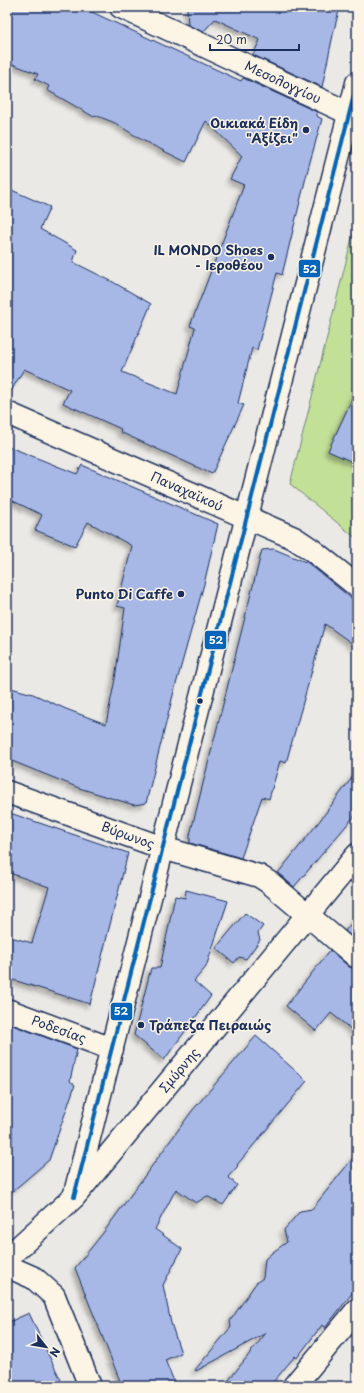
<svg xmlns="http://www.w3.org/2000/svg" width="364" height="1393" viewBox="0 0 364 1393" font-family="'Playpen Sans',sans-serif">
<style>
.green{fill:#c3e097;stroke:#6f887a}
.building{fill:#a7b8e7;stroke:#1b2f5e;filter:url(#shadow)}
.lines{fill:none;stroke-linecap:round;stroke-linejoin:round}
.street-casing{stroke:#1b2f5e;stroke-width:25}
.secondary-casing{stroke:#1b2f5e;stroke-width:25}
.street{stroke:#fcf5e5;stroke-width:22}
.secondary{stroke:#fcf5e5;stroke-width:22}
.bus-1-casing{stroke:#fcf5e5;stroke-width:7}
.bus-1{stroke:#0065bd;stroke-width:4}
.poi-dot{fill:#1b2f5e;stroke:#fcf5e5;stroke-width:1.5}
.labels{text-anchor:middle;stroke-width:3;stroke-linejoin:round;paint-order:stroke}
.street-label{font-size:13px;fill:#1b2f5e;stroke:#fcf5e5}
.poi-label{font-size:13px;font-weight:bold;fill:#1b2f5e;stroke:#fcf5e5;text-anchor:end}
.line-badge{stroke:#fcf5e5;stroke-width:1.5}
.badge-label{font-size:11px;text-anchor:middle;font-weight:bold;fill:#fff}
</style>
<defs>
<filter id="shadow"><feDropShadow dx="-3.5" dy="3.5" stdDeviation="2" flood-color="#0004"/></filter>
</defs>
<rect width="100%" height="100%" fill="#ebe9e5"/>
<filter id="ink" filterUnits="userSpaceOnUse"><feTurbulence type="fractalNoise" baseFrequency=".025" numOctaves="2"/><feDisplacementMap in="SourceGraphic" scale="8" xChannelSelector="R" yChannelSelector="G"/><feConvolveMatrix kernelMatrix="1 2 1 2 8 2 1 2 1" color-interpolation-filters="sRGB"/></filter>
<g filter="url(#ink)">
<path class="green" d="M357,218V539L290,484Z"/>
<path class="building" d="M14,7H81L241,81L243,78L317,112V116L322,119L308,169L282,275L277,273L257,350L252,348L238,403L244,405L212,474L120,432L121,429L63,403L70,390L24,369L7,398V188L50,207L40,229L77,250L73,262L113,282L151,304L122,372L177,394L195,328L190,326L244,185L230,179L242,156L206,121L186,162L142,140L115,123L95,115L94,117L47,90L49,86L35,79L38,74L7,62V24Z
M187,7H340L334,30L322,87L253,55L260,40L215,19L203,32L188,25Z
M357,388V464L328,451Z
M7,446L77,474L82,465L218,524L204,584L173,695L146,803L134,805L79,788L7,759V687L33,694L66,709L106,724L115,679L125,608L117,606L132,546L88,522L75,546L35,530L42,515L7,498Z
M274,549L308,563L357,603V647L325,624L286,763L280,761L269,799L262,797L241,858L190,843V835L262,550Z
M357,771V813L294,887L278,873L318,823Z
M7,812L128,853L90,1004L7,978V936L32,943L49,887L7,872Z
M186,890L228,901L206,967L194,981L211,996L164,1060L134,1035L151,968H160L175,896L185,898Z
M245,913L263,926L258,933L260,940L246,959L239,957L234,963L216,948Z
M357,916V941L345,931Z
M330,950L349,967L357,969V1034L331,1013L316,1031L286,1006Z
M7,1023L77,1049L70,1081L75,1085L49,1160L7,1196Z
M256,1036L307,1081L237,1165L238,1166L228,1177L237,1185L223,1205L207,1196L196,1203L176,1189L155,1229L182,1249L163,1285L171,1323L181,1353L165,1360L176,1386H122L75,1268L103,1233L192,1111Z
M357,1153V1287L325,1328L322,1325L297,1358L295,1356L270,1386H224L266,1333L196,1371L195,1370L231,1327L230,1321L256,1283L263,1278L265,1259L273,1252L287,1242L284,1230L300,1211L312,1209Z
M29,1313L49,1356L64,1386H12L7,1370V1323Z"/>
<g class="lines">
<g class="street-casing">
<path id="street" d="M121,7L357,117
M7,413L294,538L312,550L357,586
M7,792L163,848L259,876L270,883L357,957
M7,1010L112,1049
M7,1266L34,1278L54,1296L90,1386
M294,1386L357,1310"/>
</g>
<g class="secondary-casing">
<path id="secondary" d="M74,1197L357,83
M7,1258L74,1197L357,855"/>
</g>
<use href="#street" class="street"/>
<use href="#secondary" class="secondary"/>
<g class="bus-1-casing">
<path id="bus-1" d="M74,1197L357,83"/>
</g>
<use href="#bus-1" class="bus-1"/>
</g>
</g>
<g class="poi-dot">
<circle cx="306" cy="130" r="4"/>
<circle cx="271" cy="257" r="4"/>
<circle cx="181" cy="594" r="4"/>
<circle cx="200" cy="701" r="3.5"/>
<circle cx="141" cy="1025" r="4"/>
</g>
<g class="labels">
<g class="street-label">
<text transform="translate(283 82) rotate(25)" y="5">Μεσολογγίου</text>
<text transform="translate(187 491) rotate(24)" y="5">Παναχαϊκού</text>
<text transform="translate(128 835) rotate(20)" y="5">Βύρωνος</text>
<text transform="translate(59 1029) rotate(20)" y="5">Ροδεσίας</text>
<text transform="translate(179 1070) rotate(-50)" y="5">Σμύρνης</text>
</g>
<g class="poi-label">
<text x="298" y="128">Οικιακά Είδη<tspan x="298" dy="15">"Αξίζει"</tspan></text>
<text x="263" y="255">IL MONDO Shoes<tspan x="263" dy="15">- Ιεροθέου</tspan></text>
<text x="173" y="599">Punto Di Caffe</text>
<text x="149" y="1030" text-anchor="start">Τράπεζα Πειραιώς</text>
</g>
</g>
<g class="line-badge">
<rect x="298" y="259" width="23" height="19" rx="4" fill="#0065bd"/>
<rect x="204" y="630" width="23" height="20" rx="4" fill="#0065bd"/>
<rect x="110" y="1002" width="23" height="19" rx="4" fill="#0065bd"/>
</g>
<g class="badge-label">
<text x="310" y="273">52</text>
<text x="216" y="644">52</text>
<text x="121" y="1015">52</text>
</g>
<rect width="364" height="1393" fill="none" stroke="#fcf5e5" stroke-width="24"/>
<rect x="12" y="12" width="340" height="1369" fill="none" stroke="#1b2f5e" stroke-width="1.5" filter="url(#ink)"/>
<g transform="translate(46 1347) rotate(121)" stroke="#fcf5e5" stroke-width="3" paint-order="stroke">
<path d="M0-3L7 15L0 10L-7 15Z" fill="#1b2f5e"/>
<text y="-6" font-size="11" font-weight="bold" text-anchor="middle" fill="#1b2f5e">N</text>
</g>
<path d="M210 44v6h89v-6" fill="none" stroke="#1b2f5e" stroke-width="2"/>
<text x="216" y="44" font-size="12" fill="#1b2f5e" stroke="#fcf5e5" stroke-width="3" paint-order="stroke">20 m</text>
</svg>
